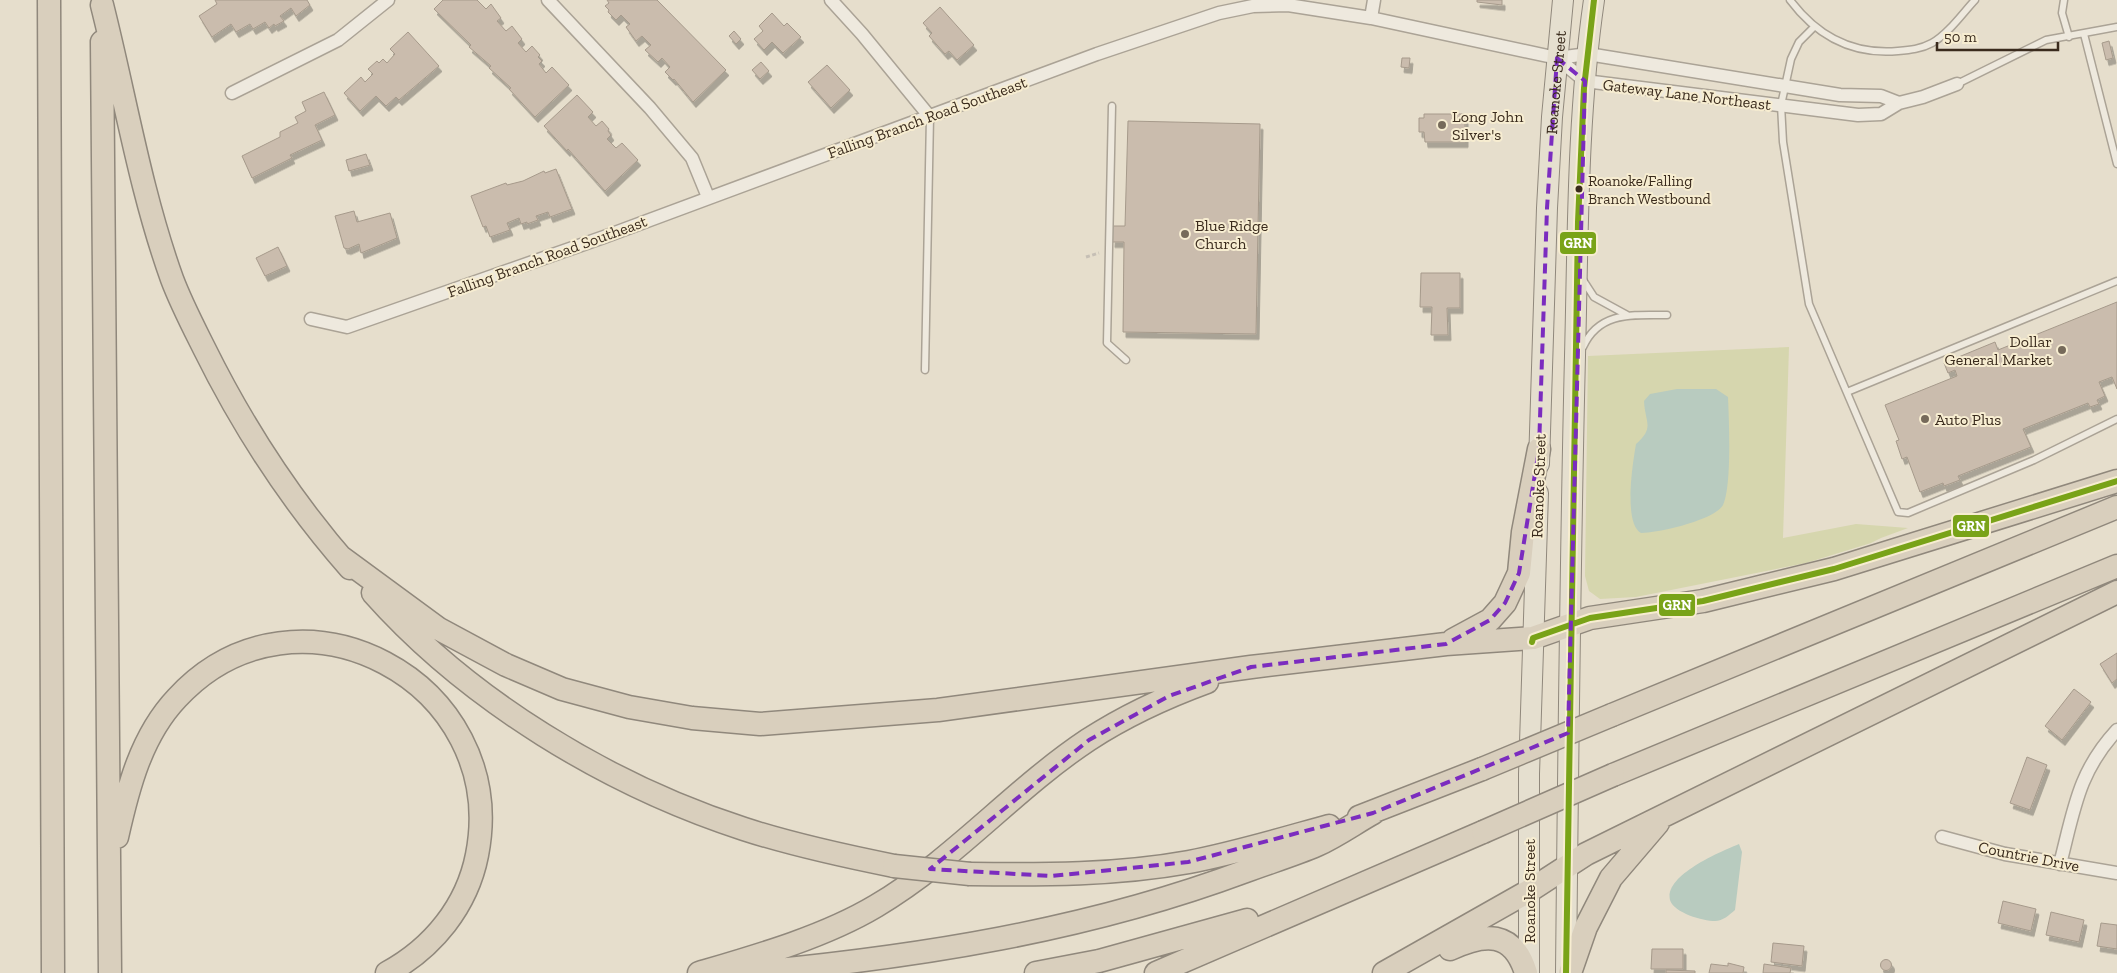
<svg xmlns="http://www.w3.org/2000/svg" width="2117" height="973" viewBox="0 0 2117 973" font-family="'Zilla Slab',serif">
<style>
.green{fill:#d6d6ae}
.water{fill:#b8cbbf}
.building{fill:#cabcad;stroke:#a69a8b;filter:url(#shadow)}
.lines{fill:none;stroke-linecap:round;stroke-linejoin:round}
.lane-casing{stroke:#aba396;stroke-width:9}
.street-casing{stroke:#aba396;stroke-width:15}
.primary-casing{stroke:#90887c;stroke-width:22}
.highway-casing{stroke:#90887c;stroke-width:25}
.path{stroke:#c6bfb5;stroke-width:3;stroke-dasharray:4 2.5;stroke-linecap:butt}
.lane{stroke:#eee9de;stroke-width:6}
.street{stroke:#eee9de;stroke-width:12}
.primary{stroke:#e5dfcf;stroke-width:20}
.highway{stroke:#d9cfbd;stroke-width:22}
.highway-bridge-casing{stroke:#90887c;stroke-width:25;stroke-linecap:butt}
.highway-bridge{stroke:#d9cfbd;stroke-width:22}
.bus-1-casing{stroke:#f7edd1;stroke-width:10}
.bus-1{stroke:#79a318;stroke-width:6}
.marked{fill:none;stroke:#7b2cbf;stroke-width:4;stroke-dasharray:10 6;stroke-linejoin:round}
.poi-dot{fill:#766a5a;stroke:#f7edd1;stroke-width:2}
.bus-dot{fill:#3a2b1d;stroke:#f7edd1;stroke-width:2}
.labels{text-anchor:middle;stroke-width:4;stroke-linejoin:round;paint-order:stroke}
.bus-label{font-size:15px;fill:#3a2b1d;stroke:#f7edd1;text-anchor:start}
.street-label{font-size:16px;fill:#3a2b1d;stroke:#f7edd1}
.poi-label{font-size:16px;fill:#3a2b1d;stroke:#f7edd1;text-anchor:start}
.line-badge{stroke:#f7edd1;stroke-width:2}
.badge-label{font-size:14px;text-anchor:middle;font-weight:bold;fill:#fff}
</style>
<defs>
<filter id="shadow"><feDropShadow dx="3" dy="5.5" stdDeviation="0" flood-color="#0004"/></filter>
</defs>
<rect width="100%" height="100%" fill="#e6decc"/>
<path class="green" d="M1789,347L1783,538L1856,524L1908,528L1881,538L1871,543L1806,563L1636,597L1600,599L1589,591L1585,576L1588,356Z"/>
<path class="water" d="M1677,389H1716L1728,397C1729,420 1732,486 1723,505C1715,520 1658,533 1641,533C1623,523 1633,462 1636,444C1655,427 1645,423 1644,401L1650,394Z
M1739,844L1742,852L1735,910C1729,915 1723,921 1715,921C1703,921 1674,913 1670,900C1664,875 1722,851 1739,844Z"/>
<path class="building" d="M215,0H307L310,5L296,16L291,8L280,16L284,21L275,26L274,24L269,28L265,22L253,29L250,24L236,32L231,24L212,37L199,16L217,4Z
M443,0H477L486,9L491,4L501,18L497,21L506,31L512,26L522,39L518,43L526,52L532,46L540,55L538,57L542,61L539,64L546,73L552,67L569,85L535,117L509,89L511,88L489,68L491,66L469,47L471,45L434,9Z
M607,0H657L726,70L693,102L674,79L673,80L665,72L670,67L662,58L658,62L645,50L651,45L642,36L636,41L626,27L630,24L621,15L616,20L608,12L609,10L605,6L609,3Z
M1477,0H1502V5L1477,2Z
M940,7L974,45L957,60L949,51L945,54L929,36L932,33L923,23Z
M772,13L784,26L787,23L801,37L783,53L772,42L764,50L754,39L763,31L759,26Z
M734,31L741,39L736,44L729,36Z
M408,32L439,66L399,100L396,97L386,106L376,96L360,111L344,93L361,77L365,82L373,74L368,69L377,61L379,63L383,59L387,63L395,54L390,49Z
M2109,41L2113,58L2106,60L2102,43Z
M1402,58H1410L1409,68L1401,67Z
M761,62L769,71L760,79L752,70Z
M827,65L850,90L831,108L808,82Z
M324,92L335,115L315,125L322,140L290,155L292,158L252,178L242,156L280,137V132L298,123L295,117L306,111L302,102Z
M577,95L593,112L588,117L596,126L602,121L609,129L608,131L611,135L607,139L616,148L622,143L638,160L605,191L568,149L567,151L544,126Z
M1424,114H1465V142H1425L1424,132H1419V118H1424Z
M1128,121L1260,124L1256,334L1123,332L1124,242H1112L1113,226H1125Z
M366,154L370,165L349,171L346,160Z
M556,169L572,209L550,217L548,212L536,216L538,220L527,224V222L521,224L519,218L507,223L510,230L490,237L486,226L483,227L471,196L506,183L507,185L523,181L544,171L545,173Z
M354,211L357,222L390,213L397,238L361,253L359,244L348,249L344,248L335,216Z
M278,247L287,266L265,276L256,258Z
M1421,273H1460V308H1447L1448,335H1431L1432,307H1420Z
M2117,302V389L2112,377L2099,382L2105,396L2097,400L2099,404L2090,407L2088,403L2023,429L2031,447L1958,476L1960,480L1944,486L1943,483L1920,492L1907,457L1902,459L1896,441L1899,440L1885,405L1957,376L1955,370L1948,373L1944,363L1995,342L1998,350Z
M2117,653V679L2112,683L2100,664Z
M2074,689L2091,702L2062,740L2045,726Z
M2027,757L2047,765L2030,810L2010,803Z
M2003,901L2036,909L2031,931L1998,923Z
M2051,912L2084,920L2079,942L2046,935Z
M2101,923L2117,925V949L2097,946Z
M1773,943L1804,946L1802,966L1771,962Z
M1652,949H1683V969H1651Z
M1880.5 965a5.5 5.5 0 1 1 11 0a5.5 5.5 0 1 1-11 0Z
M1728,963L1744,967L1743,973H1709L1711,964L1728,966Z
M1764,964L1791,968L1790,973H1763Z
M1666,970L1695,971V973H1666Z"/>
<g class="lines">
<g class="lane-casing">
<path id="lane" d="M1790,0C1817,36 1853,55 1898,51C1910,50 1921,49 1932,43C1948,34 1962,14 1975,0
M2064,0L2062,13L2069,37
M1814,27L1799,42L1791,59L1781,105L1783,142L1809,304L1898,512L1908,513L2034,460L2117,419
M2084,34L2117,164
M1957,84L2046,40L2117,27
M1112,106L1107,343L1126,360
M1583,280L1594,297L1627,315
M1583,347C1599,311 1633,315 1667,315
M925,370L930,117
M1847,392L2117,281"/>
</g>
<g class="street-casing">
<path id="street" d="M548,0L650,108L692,158L708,197
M831,0L862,34L930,117
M1371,18L1374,0
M1557,58L1585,81L1858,115L1881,114L1899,103L1923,97L1957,84
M232,93L338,40L388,0
M311,319L347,327L604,237L1097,54L1219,13L1253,6L1288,5L1371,18L1557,58L1588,54L1840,95L1881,96L1899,103
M1942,837L2005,854L2117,873
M2060,864C2074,810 2078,772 2117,730"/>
</g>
<g class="primary-casing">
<g id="primary">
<path id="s1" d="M1539,464L1547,208L1552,117L1563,0"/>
<path d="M1529,973V774L1538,493"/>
<path d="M1566,973C1568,767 1570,562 1575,356C1578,238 1577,117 1594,0"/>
</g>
</g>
<g class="highway-casing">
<path id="highway" d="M49,0L53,973
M102,5C125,96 140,190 172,279C181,303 193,326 204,348C243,427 292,502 350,568
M102,42L110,973
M341,557L439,629L506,665L562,689L629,707L692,718L760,724L938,710L1251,667L1446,644L1533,638L1590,618L1703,601L1834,569L2117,481
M373,593C468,700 608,785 744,829C793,845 844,856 894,866
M1453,640L1490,620L1505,603L1519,573L1523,532L1539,449
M1612,715L2117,507
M1613,775L2117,566
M1359,817L1482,769
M117,837C128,788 141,736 177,698C297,568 511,682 477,855C467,906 433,948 387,973
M970,874C1043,875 1117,875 1189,862C1236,853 1282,839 1329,826
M1450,949C1484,933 1513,930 1526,973
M699,973C757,956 824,937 876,906C954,860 1013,790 1088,740C1125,716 1166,697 1207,682
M747,973C918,957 1085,931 1246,871C1270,862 1294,855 1317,845C1337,836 1355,823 1373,813
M1036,973L1099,961L1247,920
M1156,973L1483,832
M1384,973L1529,891L1586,854L2117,592
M1570,973L1586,927L1611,878L1658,823"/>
</g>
<path class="path" d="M1086,257L1099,253"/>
<use href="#lane" class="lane"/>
<use href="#street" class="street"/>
<use href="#primary" class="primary"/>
<use href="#highway" class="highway"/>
<g class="highway-bridge-casing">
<path id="highway-bridge" d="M1482,769L1612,715
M1483,832L1613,775
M894,866L970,874"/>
</g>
<use href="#highway-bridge" class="highway-bridge"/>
<g class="bus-1-casing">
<path id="bus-1" d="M1532,642L1533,638L1590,618L1703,601L1834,569L2117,481
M1566,973L1578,222L1584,88L1594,0"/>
</g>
<use href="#bus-1" class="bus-1"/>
</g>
<path class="marked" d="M1557,58L1585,81L1568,733L1373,813L1188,862L1052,876L930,869L1089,740L1169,696L1251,667L1446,644L1490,620L1505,603L1519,573L1539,449L1547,208Z"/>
<g class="poi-dot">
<circle cx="1442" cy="125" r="5"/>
<circle cx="1185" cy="234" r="5"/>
<circle cx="2062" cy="350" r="5"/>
<circle cx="1925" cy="419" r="5"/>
</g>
<circle class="bus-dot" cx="1579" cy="189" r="4.5"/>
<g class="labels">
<g class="bus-label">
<text x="1588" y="186">Roanoke/Falling<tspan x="1588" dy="18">Branch Westbound</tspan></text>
</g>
<g class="street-label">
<text dy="6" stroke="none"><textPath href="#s1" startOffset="382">Roanoke Street</textPath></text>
<text transform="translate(1687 94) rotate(7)" y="6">Gateway Lane Northeast</text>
<text transform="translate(927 117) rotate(-20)" y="6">Falling Branch Road Southeast</text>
<text transform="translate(547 256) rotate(-20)" y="6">Falling Branch Road Southeast</text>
<text transform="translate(1538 486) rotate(-88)" y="6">Roanoke Street</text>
<text transform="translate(2029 856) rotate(11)" y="6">Countrie Drive</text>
<text transform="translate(1529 891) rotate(-90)" y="6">Roanoke Street</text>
</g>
<g class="poi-label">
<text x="1452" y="122">Long John<tspan x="1452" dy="18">Silver's</tspan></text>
<text x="1195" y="231">Blue Ridge<tspan x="1195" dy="18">Church</tspan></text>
<text x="2052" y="347" text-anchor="end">Dollar<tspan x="2052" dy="18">General Market</tspan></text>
<text x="1935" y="425">Auto Plus</text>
</g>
</g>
<g class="line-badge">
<rect x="1559" y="231" width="38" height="24" rx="5" fill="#79a318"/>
<rect x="1952" y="514" width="38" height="24" rx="5" fill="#79a318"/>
<rect x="1658" y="593" width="38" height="24" rx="5" fill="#79a318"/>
</g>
<g class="badge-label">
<text x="1578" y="248">GRN</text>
<text x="1971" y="531">GRN</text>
<text x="1677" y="610">GRN</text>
</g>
<path d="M1937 42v8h121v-8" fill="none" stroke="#3a2b1d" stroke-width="2.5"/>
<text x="1944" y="42" font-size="15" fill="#3a2b1d" stroke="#f7edd1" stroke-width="4" paint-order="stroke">50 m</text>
</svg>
